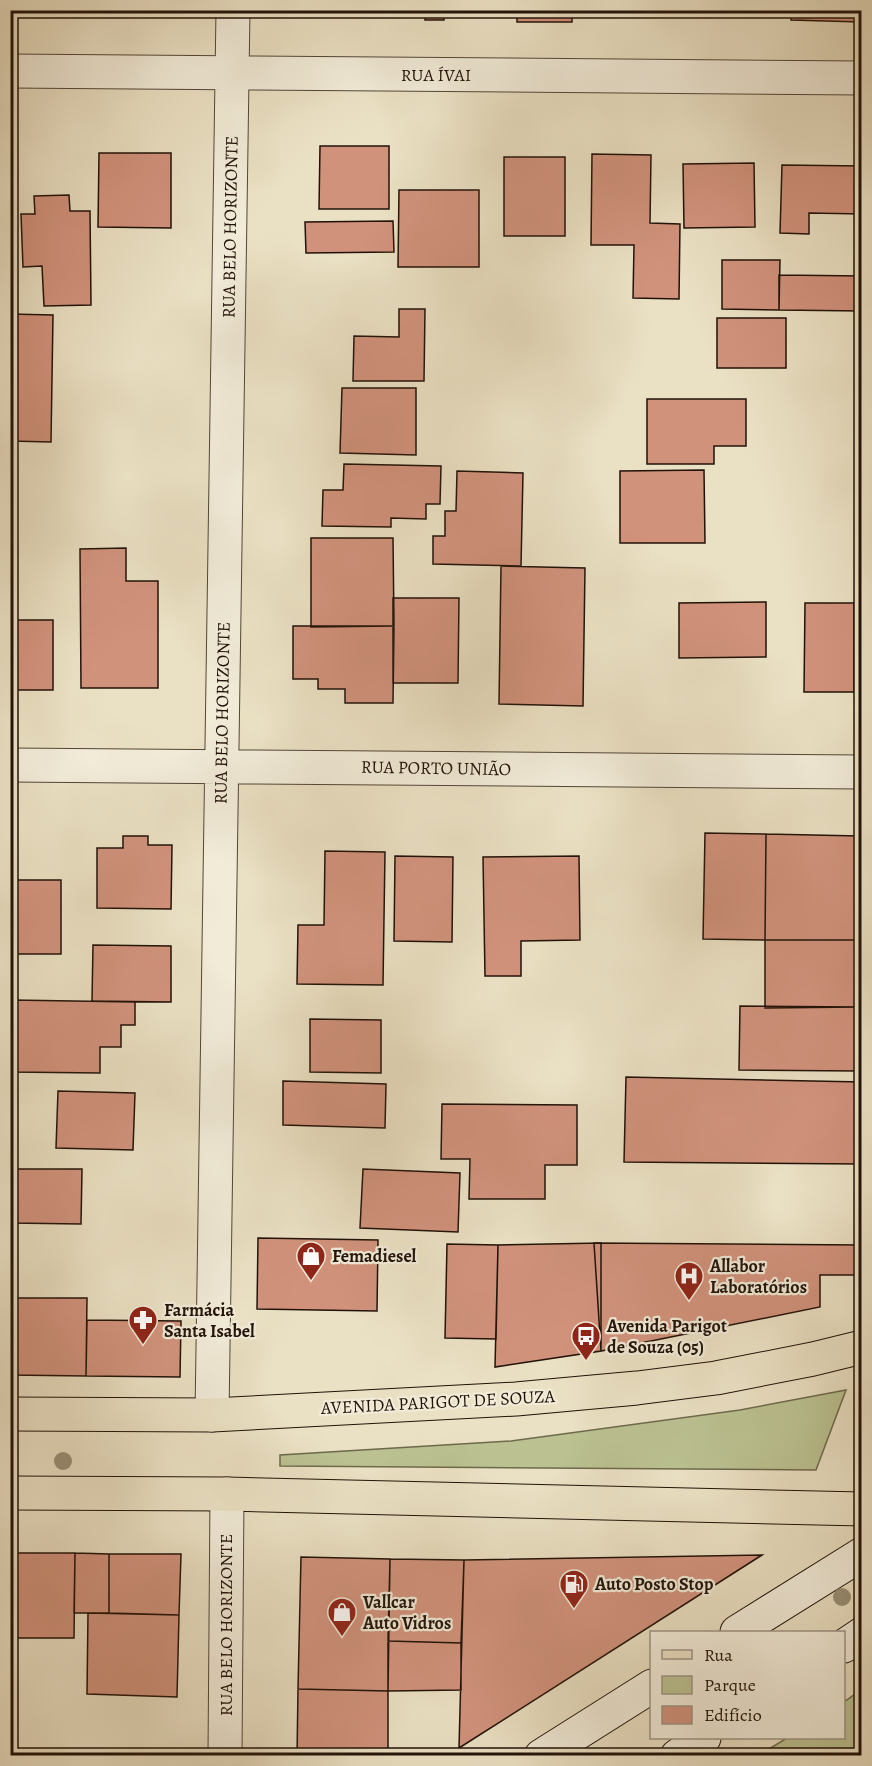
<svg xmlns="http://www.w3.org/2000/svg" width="872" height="1766" viewBox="0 0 872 1766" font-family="Alegreya,serif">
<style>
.green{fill:#bbc191;stroke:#6e6a4d;stroke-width:1.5}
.building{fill:#d1927c;stroke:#211209;stroke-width:1.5}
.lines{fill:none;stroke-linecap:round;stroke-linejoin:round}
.minor-casing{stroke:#534638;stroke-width:35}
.secondary-casing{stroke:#211209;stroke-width:35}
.primary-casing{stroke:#211209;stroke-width:35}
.minor{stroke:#f1ebd8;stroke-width:33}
.secondary{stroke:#f1ebd8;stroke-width:33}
.primary{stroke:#eae0c3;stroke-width:33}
.tree{fill:#999077}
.labels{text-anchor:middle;stroke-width:4.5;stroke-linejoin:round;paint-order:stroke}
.street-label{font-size:18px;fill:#211209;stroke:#f1ebd8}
.poi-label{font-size:18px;font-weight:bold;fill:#211209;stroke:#f1ebd8;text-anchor:start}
</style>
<rect width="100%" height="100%" fill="#eae0c3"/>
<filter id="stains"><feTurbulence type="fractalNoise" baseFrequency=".00333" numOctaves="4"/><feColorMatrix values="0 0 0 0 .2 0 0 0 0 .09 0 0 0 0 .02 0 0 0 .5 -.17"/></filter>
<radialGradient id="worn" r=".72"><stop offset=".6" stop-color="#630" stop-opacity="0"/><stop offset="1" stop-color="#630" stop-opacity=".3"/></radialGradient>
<path class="green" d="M846,1390L816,1470L280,1466V1455L511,1441L740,1410Z
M861,1690V1753L766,1751L765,1755H759L787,1738H844V1702Z"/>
<path class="building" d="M425,10H444V20H425Z
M517,10H572V22H517Z
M595,10H651V14H595Z
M669,10H728V14H669Z
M792,10H861L860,22L791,20Z
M320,146H389V209H319Z
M99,153H171V228L98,227Z
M592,154L651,155L650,223L680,224L679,299L633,298L634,245H591Z
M504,157H565V236H504Z
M754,163L755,227L684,228L683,164Z
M782,165L862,166V214L809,213V234L780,233Z
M399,190H479V267H398Z
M69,195L70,211H90L91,305L44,306L42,266L23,267L21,214H35L34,196Z
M393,221L394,252L306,253L305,222Z
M722,260H780L779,310L722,309Z
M779,275L862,276V311L779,310Z
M399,309H425L424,381H353L354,336L399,337Z
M10,314L53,315L51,442L10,441Z
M717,318H786V368H717Z
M342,388H416V455L340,453Z
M647,399H746V446H714V464H647Z
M344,464L441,466L440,504H426V519L391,518V527L322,526L323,490H343Z
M704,470L705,543H620V471Z
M457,471L523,473L521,566L433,564V536H445V511H456Z
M311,538H393L394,626L311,627Z
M126,548V581H158V688H81L80,549Z
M501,566L585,568L583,706L499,704Z
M393,598H459L458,683H393Z
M766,602V657L679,658V603Z
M805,603H854V692H804Z
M10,620H53V690H10Z
M293,626H394L393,703H345V689H318V679H293Z
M705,833L766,834L765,940L703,939Z
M766,834L859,836V940H765Z
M123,836H148V845H172L171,909L97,908V848H123Z
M325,851L385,852L383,985L297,984L298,925H324Z
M395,856L453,857L452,942L394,941Z
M579,856L580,940L521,941V976H485L483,857Z
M10,880H61V954H10Z
M765,940H859V1007L765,1008Z
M93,945L171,946V1002L92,1001Z
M11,1000L135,1002V1025H121V1047H100V1073L10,1072Z
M740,1006L859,1007V1071L739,1070Z
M310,1019L381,1020V1073L310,1072Z
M626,1077L862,1082V1164L624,1162Z
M283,1081L386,1084L385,1128L283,1125Z
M58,1091L135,1093L133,1150L56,1148Z
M442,1104L577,1105V1165H545V1199H469L470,1159H441Z
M10,1169H82L81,1224L10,1223Z
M363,1169L460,1173L458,1232L360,1228Z
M258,1238L378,1240L377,1311L257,1309Z
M594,1243L862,1245V1275H820V1307L601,1351Z
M601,1243V1351L495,1367L498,1245Z
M447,1244L498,1245L496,1339L445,1338Z
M10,1298H87L86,1376L10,1375Z
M87,1320L181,1321L180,1377L86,1376Z
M10,1553H75L74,1638H10Z
M75,1553L109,1554V1613H74Z
M109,1554H181L179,1615L109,1613Z
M762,1555L459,1748L464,1560Z
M301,1557L390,1559L388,1691L298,1689Z
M390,1559L464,1560L461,1643L388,1641Z
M88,1613L179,1615L177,1697L87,1694Z
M388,1641L461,1643V1690L388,1691Z
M298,1689L388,1691V1756H297Z"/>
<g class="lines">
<g class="minor-casing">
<path id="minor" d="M10,71L862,78
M10,765L862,772
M212,1415L233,10
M225,1756L227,1494"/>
</g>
<g class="secondary-casing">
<path id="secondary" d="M737,1632L862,1554
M844,1646L862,1634
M541,1756L652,1686
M677,1756L704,1738"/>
</g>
<g class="primary-casing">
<path id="primary" d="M10,1414L212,1415L516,1399L637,1388L716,1378L813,1359L862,1347
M10,1493L227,1494L862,1509"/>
</g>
<use href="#minor" class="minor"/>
<use href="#secondary" class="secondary"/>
<use href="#primary" class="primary"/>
</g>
<g class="tree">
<circle cx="63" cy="1461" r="9"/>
<circle cx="842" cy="1597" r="9"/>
</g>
<defs>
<g id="shop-pin" transform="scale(1.5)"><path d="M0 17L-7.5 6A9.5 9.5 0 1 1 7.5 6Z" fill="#8f2418" stroke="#f1ebd8"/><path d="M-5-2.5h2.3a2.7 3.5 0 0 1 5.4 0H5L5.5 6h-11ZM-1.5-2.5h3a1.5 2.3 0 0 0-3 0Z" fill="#fff"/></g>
<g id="hospital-pin" transform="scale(1.5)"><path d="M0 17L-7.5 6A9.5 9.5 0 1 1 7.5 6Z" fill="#8f2418" stroke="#f1ebd8"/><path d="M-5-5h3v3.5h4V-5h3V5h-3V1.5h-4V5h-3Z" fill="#fff"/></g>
<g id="pharmacy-pin" transform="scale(1.5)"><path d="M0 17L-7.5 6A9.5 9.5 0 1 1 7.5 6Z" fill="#8f2418" stroke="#f1ebd8"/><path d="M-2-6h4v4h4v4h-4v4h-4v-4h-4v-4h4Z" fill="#fff"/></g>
<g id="bus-pin" transform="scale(1.5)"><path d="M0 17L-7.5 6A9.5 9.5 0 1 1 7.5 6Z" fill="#8f2418" stroke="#f1ebd8"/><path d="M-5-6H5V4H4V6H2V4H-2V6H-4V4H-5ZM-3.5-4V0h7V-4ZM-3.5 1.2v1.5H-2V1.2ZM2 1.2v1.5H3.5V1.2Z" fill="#fff"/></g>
<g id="fuel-pin" transform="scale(1.5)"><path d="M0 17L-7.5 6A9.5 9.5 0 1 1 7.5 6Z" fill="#8f2418" stroke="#f1ebd8"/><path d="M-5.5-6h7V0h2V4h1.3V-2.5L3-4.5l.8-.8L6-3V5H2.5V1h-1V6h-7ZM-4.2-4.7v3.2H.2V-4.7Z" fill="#fff"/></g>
</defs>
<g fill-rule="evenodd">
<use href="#shop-pin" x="311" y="1256"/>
<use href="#hospital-pin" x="689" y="1276"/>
<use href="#pharmacy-pin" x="143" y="1320"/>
<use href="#bus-pin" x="586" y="1336"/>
<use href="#fuel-pin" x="574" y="1584"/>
<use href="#shop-pin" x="342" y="1612"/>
</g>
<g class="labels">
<g class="street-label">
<text x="436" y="81">RUA ÍVAI</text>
<text transform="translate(230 227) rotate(-89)" y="6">RUA BELO HORIZONTE</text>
<text transform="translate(222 713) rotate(-89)" y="6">RUA BELO HORIZONTE</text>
<text transform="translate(436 768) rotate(1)" y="6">RUA PORTO UNIÃO</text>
<text transform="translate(438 1402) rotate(-3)" y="6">AVENIDA PARIGOT DE SOUZA</text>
<text transform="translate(226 1625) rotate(-90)" y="6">RUA BELO HORIZONTE</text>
</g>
<g class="poi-label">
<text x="332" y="1262">Femadiesel</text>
<text x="710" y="1272">Allabor<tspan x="710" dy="21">Laboratórios</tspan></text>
<text x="164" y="1316">Farmácia<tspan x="164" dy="21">Santa Isabel</tspan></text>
<text x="607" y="1332">Avenida Parigot<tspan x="607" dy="21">de Souza (05)</tspan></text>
<text x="595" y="1590">Auto Posto Stop</text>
<text x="363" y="1608">Vallcar<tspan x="363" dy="21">Auto Vidros</tspan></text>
</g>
</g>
<rect width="872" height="1766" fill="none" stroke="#eae0c3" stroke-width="36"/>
<rect x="12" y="12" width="848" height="1742" fill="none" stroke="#211209" stroke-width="3"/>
<rect x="18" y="18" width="836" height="1730" fill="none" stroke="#211209" stroke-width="1.5"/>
<rect x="650" y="1631" width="195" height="108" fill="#f1ebd8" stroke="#9e9485" stroke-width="1.5"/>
<rect x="662" y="1650" width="30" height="9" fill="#eae0c3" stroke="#9e9485" stroke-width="1.5"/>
<text x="704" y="1661" font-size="18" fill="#211209">Rua</text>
<rect x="662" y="1676" width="30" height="18" fill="#bbc191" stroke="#9e9485" stroke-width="1.5"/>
<text x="704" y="1691" font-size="18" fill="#211209">Parque</text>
<rect x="662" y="1706" width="30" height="18" fill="#d1927c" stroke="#9e9485" stroke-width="1.5"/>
<text x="704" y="1721" font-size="18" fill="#211209">Edifício</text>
<rect width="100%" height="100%" filter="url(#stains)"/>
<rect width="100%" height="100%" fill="url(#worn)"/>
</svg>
